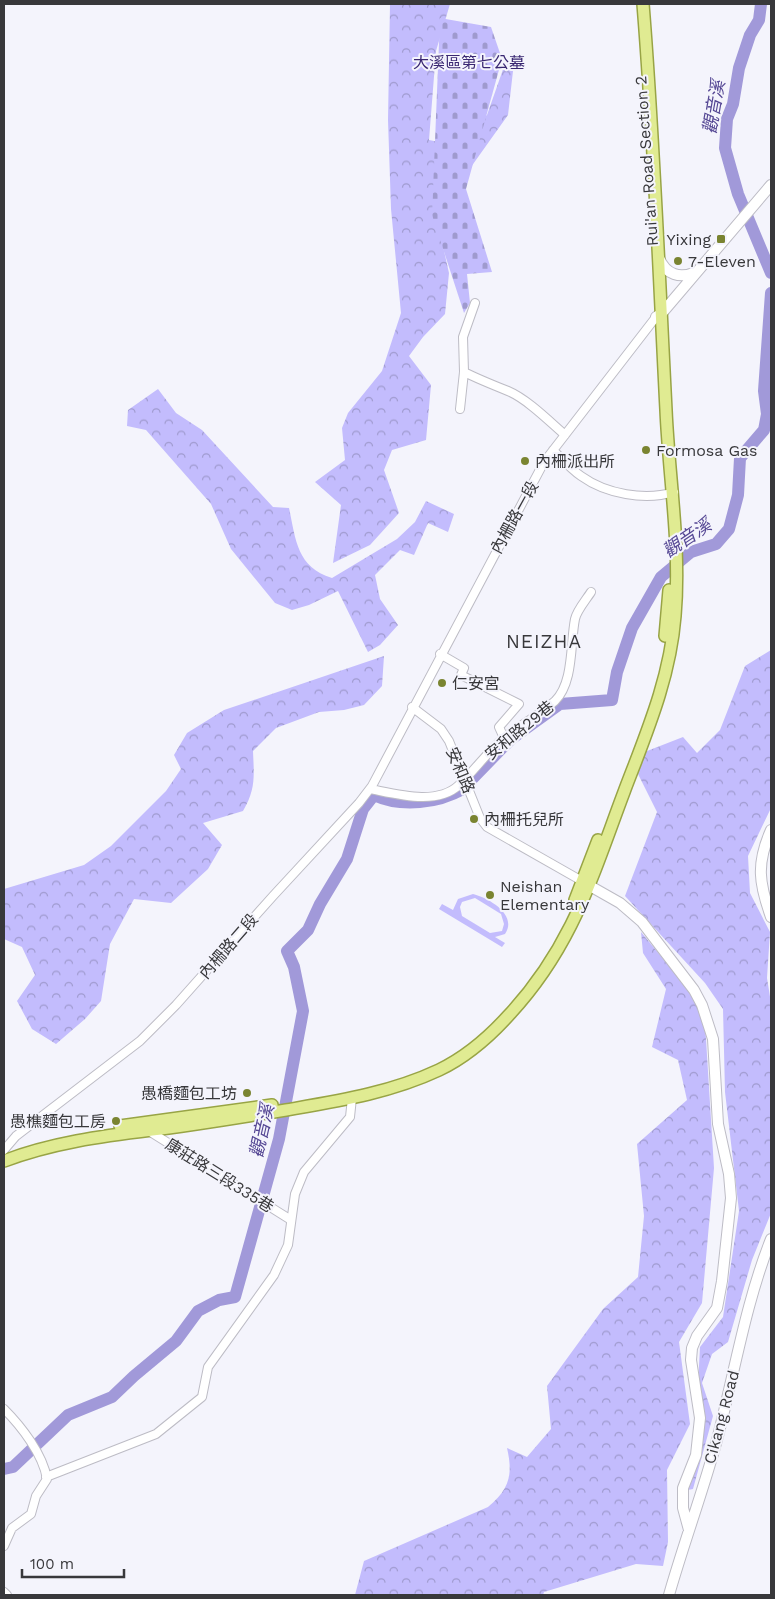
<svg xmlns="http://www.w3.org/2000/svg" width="775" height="1599" viewBox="0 0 775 1599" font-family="'Work Sans','Noto Sans TC',sans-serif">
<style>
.forest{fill:url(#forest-crowns)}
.cemetery{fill:url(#cemetery-stones)}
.pitch{fill:#c3bcfd;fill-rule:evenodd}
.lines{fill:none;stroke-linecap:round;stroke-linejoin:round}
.river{stroke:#a199d9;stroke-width:12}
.street-casing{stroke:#bdbcc5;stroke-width:10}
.secondary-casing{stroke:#bdbcc5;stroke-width:12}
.primary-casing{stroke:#98a445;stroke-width:14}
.street{stroke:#fff;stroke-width:8}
.secondary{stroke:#fff;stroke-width:10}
.primary{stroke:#e0eb92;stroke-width:11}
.poi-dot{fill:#7a8431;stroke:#f4f4fc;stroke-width:2}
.labels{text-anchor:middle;stroke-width:4;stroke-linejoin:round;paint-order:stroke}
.park-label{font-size:16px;fill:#392772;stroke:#f4f4fc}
.street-label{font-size:16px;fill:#38383b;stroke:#f4f4fc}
.poi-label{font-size:16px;fill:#38383b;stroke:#f4f4fc;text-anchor:start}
.water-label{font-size:18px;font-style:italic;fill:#554794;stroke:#f4f4fc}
.quarter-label{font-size:19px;letter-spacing:1px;fill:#38383b;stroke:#f4f4fc}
</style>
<defs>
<pattern id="forest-crowns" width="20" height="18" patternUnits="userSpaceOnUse" patternTransform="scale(1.25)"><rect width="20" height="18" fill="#c3bcfd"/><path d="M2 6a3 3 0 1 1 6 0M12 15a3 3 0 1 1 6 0" fill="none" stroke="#9f9ace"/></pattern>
<pattern id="cemetery-stones" width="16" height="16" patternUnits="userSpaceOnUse" patternTransform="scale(1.25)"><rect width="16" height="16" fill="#c3bcfd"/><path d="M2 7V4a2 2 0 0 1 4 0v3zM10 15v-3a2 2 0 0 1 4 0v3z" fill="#9f9ace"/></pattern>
</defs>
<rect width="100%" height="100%" fill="#f4f4fc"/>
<path class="forest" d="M390,4H450L436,51L429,140L449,144L487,115L507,58L513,71L508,115L466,174L435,211L449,273L445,314L423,337L409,356L431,385L426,440L392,450L384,470L399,513L370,545L333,563L341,505L315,482L345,460L342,428L348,413L382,371L401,313L391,209L388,120Z
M158,389L176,413L202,430L273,507L289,508C296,541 297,567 332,578L397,539L415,522L426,501L454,514L448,532L428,523L414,555L400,550L375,575L380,599L398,625L380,645L368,652L338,591L309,605L292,610L275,603L231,549L211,504L146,430L127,426L128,410Z
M771,650V808L748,856L750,893L770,932L767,978L771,1003V1213L752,1260L728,1342L712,1354L702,1383L713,1416L693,1489L688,1490V1480L700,1452L698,1385L700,1347L723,1317L739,1211L725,1092L723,1009L705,983L625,896L657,812L637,772L642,753L683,737L697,753L720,730L745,666Z
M384,656L382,686L364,705L344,710L319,712L276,728L253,751C254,776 256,789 243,811L203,823L222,845L208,869L171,903L134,899L110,944L101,1001L85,1019L56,1044L32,1029L17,1001L35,975L22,947L4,939V889L84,865L111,846L166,791L181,769L174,755L187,733L224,710Z
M641,932L694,996L705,1023L714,1168L702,1303L679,1342L690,1424L667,1470L668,1542L663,1566L636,1564L544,1592L543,1595H355L364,1561L488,1507C510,1489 513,1474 507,1448L527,1457L551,1429L547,1386L603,1309L638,1277L644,1216L637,1144L687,1100L678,1060L652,1047L666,989L643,953Z"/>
<path class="cemetery" d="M440,18L491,27L502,59L466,189L492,272L467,274L470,303L464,313L432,215Z"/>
<path class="pitch" d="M473,894C489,898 518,915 505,934L495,937L505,943L502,947L439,909L442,904L453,910L458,899ZM475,898L501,914L504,924L502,931L490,933L462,916L460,907L462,902Z"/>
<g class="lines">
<path class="river" d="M761,4L759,20L750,35L739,68L733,104L727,119L725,148L738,194L771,273
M471,780L510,740L560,704L612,700L617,672L632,628L661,577L691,552L716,544L729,529L738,495L740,458L764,430L767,414L764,391L771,293
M4,1469L13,1467L68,1415L112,1397L134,1376L176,1341L198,1311L219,1300L235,1297L279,1139L303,1011L294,967L287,951L308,930L320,904L347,859L363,809L374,795C402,808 438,803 463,789"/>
<g class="street-casing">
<path id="street" d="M464,372C478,379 493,385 508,391C527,399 549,421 565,435
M460,409L464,372L463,337L475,303
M553,450C562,459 571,469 581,476C606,494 645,501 674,492
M440,654L464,668L461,675L519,704L499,727L504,738
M412,707L441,729L449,741L480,818L487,827L582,881
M370,789C396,794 437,806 459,785C475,770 488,751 505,737C521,725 539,715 555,701C574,682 570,644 575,619C577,610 586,600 591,592
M149,1131L291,1220
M4,1150L16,1136L140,1041L176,1005L273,896L359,803L372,786L544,462L656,317
M4,1409C21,1426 43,1454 47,1479L36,1496L31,1514L12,1528L4,1546
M46,1477L156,1434L202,1397L208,1367L274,1275L288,1245L295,1194L304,1172L350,1117L352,1098
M4,1592L7,1595"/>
</g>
<g class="secondary-casing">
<path id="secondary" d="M659,258C666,275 680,279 696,272
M656,317L662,313L771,185
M771,830C756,864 759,883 771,917
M583,882L620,903L642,922L694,990L702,1005L713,1039L718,1124L729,1174L731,1198L722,1281L717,1308L697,1336L692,1348L691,1360L700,1418L696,1455L683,1488V1508L689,1530
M669,1595C684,1542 704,1489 718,1436C735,1370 746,1302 771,1239"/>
</g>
<g class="primary-casing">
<path id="primary" d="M665,636L669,590
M575,900L598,840
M120,1126L272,1105
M4,1161C51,1143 102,1136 152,1130C196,1125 241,1117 286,1110C338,1101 390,1093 439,1070C466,1057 488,1038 508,1016C572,948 592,877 624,792C646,734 670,679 675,616C681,547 669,479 666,410C659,274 654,139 643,4"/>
</g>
<use href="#street" class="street"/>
<use href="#secondary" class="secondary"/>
<use href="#primary" class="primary"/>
</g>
<g class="poi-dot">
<rect x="716" y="234" width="10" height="10" rx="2.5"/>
<circle cx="678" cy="261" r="5"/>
<circle cx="646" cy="450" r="5"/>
<circle cx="525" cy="461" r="5"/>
<circle cx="442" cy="683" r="5"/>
<circle cx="474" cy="819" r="5"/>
<circle cx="490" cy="895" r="5"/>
<circle cx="247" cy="1093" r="5"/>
<circle cx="116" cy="1121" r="5"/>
</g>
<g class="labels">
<g class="park-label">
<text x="469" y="68">大溪區第七公墓</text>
</g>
<g class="street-label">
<text transform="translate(646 161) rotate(-94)" y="6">Rui'an Road Section 2</text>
<text transform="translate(514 517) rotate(-61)" y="6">內柵路一段</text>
<text transform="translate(519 730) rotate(-39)" y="6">安和路29巷</text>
<text transform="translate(461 770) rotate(67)" y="6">安和路</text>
<text transform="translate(228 946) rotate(-49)" y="6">內柵路二段</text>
<text transform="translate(220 1175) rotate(32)" y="6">康莊路三段335巷</text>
<text transform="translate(721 1417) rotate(-75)" y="6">Cikang Road</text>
</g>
<g class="poi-label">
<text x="711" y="245" text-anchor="end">Yixing</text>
<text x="688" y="267">7-Eleven</text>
<text x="656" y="456">Formosa Gas</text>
<text x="535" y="467">內柵派出所</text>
<text x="452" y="689">仁安宮</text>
<text x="484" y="825">內柵托兒所</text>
<text x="500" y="892">Neishan<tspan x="500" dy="18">Elementary</tspan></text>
<text x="237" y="1099" text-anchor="end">愚橋麵包工坊</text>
<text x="106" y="1127" text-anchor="end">愚樵麵包工房</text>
</g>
<g class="water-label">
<text transform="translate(714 107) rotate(-80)" y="6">觀音溪</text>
<text transform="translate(687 538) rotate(-34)" y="6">觀音溪</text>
<text transform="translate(262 1131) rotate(-77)" y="6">觀音溪</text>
</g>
<g class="quarter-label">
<text x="544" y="648">NEIZHA</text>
</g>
</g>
<rect width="775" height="1599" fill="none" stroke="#38383b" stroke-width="10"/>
<path d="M22 1569v8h102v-8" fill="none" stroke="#38383b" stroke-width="2.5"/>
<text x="30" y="1569" font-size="15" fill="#38383b" stroke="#f4f4fc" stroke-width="4" paint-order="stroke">100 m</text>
</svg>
